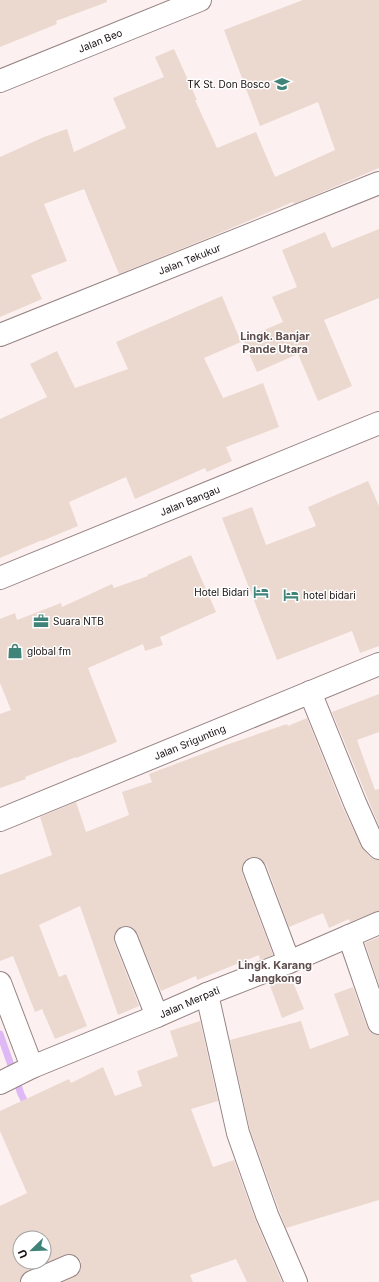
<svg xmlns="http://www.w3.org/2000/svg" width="379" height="1282" viewBox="0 0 379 1282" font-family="Inter,sans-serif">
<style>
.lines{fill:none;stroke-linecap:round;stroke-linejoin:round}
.stream{stroke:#deb9f6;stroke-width:7}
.building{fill:#ebd9cf;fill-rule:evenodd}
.minor-casing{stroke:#978383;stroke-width:24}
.minor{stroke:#fff;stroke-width:22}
.labels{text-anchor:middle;stroke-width:3;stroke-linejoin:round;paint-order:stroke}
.street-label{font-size:10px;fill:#181111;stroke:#fff}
.poi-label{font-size:10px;fill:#181111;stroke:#fff;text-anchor:start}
.neighbourhood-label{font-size:11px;font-weight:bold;fill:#604e4e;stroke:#fff}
</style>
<rect width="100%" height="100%" fill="#fdf0f0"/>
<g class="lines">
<path class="stream" d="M0,1034L21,1094L28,1108"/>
</g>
<path class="building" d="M0,0H107V2L56,21L57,24L0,47Z
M303,0H379V168L294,204L293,202L208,238L119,274L84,189L44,204L67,261L31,275L42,299L0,317V157L44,137L67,129L74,152L126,128L113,98L164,77L155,57L174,49L197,100H195L217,148L256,132L275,177L335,150L318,102L260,126L224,30Z
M379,229V298L324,320L352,386L318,401L298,354L257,372L243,339L283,322L272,297L297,287L282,250L325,232L332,248Z
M222,296L241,342L204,358L223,398L263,383L279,427L226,447L232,461L207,472L205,468L135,499L126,477L69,502L78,526L42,541V540L0,558V419L47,397L30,364L57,351L75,388L128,369L116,342Z
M368,481L379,506V646L360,653L352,631L277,660L222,518L252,507L266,545L316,526L308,507Z
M191,555L216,612L160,637L163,645L145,651L143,644L88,668L117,742L76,758V757L25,777L26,779L0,788V714L11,710L0,683V619L15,613L17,620L61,603L62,607L112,584L114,588L148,576L147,575Z
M379,694V732L357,740L375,790L379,789V826L332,712Z
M307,718L343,808L361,846L370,857L375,860H379V911L374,912L350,922L349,919L329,928L323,913L289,927L266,864L262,860L256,857H249L245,861L242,867V873L273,955L260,960L259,955L197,980L196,976L161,991L137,933L133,928L128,926H122L116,931L114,936V942L139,1006L118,1015L80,906L39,925L59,977L66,974L87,1026L55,1039L42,1009L35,1012L13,956L0,961V875L52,855L40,817L76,802L86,832L129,815L122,792L152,782L149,774L226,745L287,724L288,726Z
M379,937V985L365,943Z
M290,975L304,1009L282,1018L269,983Z
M353,987L367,1027L371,1033L379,1035V1200L286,1228L279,1210L250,1130L230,1040L301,1021L310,1049L349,1035L334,994Z
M200,1021L218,1101L191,1109L213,1167L234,1160L255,1219L282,1282H247L236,1259L190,1275L193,1282H63L79,1274L81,1268V1261L77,1256L70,1254L64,1255L27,1271L22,1275L20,1282H0V1206L27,1193L0,1131V1111L69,1079L71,1083L103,1067L115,1096L142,1086L137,1071L178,1056L170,1031ZM20,1238H44V1262H20Z"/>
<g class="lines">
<g class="minor-casing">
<g id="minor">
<path id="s1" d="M0,81L200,0"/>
<path id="s2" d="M0,335L379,183"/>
<path id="s3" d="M0,578L379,423"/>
<path d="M310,692L355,803L372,841L379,848"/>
<path id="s4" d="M0,820L379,664"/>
<path d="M254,869L289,962"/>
<path d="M349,936L379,1023"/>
<path d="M126,938L157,1016"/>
<path d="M0,983L32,1067"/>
<path d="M207,994L238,1133L267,1215L296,1282"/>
<path id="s5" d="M0,1083L32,1067L157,1016L207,994L289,962L379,923"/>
<path d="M32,1282L69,1266"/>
</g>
</g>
<use href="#minor" class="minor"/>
</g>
<defs>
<g id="school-bare" transform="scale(1.2)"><path d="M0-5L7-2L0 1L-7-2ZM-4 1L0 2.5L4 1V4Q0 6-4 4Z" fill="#408479" stroke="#fff" stroke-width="2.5" paint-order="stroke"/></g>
<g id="hotel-bare" transform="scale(1.2)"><path d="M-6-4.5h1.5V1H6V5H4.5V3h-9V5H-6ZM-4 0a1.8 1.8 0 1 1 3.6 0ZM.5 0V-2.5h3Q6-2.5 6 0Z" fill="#408479" stroke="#fff" stroke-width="2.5" paint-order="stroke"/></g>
<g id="office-bare" transform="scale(1.2)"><path d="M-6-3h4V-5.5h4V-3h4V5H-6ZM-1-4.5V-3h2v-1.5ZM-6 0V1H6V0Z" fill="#408479" stroke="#fff" stroke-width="2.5" paint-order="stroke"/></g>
<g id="shop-bare" transform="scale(1.2)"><path d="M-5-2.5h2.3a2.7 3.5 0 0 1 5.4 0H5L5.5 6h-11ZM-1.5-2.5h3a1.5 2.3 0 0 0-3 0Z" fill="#408479" stroke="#fff" stroke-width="2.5" paint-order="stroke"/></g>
</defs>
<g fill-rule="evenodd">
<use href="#school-bare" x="282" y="84"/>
<use href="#hotel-bare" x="261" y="592"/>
<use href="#hotel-bare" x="291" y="595"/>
<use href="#office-bare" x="41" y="621"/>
<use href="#shop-bare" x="15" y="651"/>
</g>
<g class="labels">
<g class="street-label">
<text dy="4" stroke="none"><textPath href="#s1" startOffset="108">Jalan Beo</textPath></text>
<text dy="4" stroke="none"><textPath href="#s2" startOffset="204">Jalan Tekukur</textPath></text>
<text dy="4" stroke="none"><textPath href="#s3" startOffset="205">Jalan Bangau</textPath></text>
<text dy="4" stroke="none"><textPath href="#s4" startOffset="205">Jalan Srigunting</textPath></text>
<text dy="4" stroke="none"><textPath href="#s5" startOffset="206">Jalan Merpati</textPath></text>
</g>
<g class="poi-label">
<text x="270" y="88" text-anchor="end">TK St. Don Bosco</text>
<text x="249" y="596" text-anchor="end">Hotel Bidari</text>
<text x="303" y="599">hotel bidari</text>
<text x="53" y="625">Suara NTB</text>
<text x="27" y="655">global fm</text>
</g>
<g class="neighbourhood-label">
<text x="275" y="340">Lingk. Banjar<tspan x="275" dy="13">Pande Utara</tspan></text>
<text x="275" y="969">Lingk. Karang<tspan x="275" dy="13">Jangkong</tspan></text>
</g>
</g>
<g transform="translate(32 1250) rotate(247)"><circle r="19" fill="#ffffff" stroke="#a3a0a0"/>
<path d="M0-3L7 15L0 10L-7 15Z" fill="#408479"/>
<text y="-6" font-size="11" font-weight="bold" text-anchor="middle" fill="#181111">U</text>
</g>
</svg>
